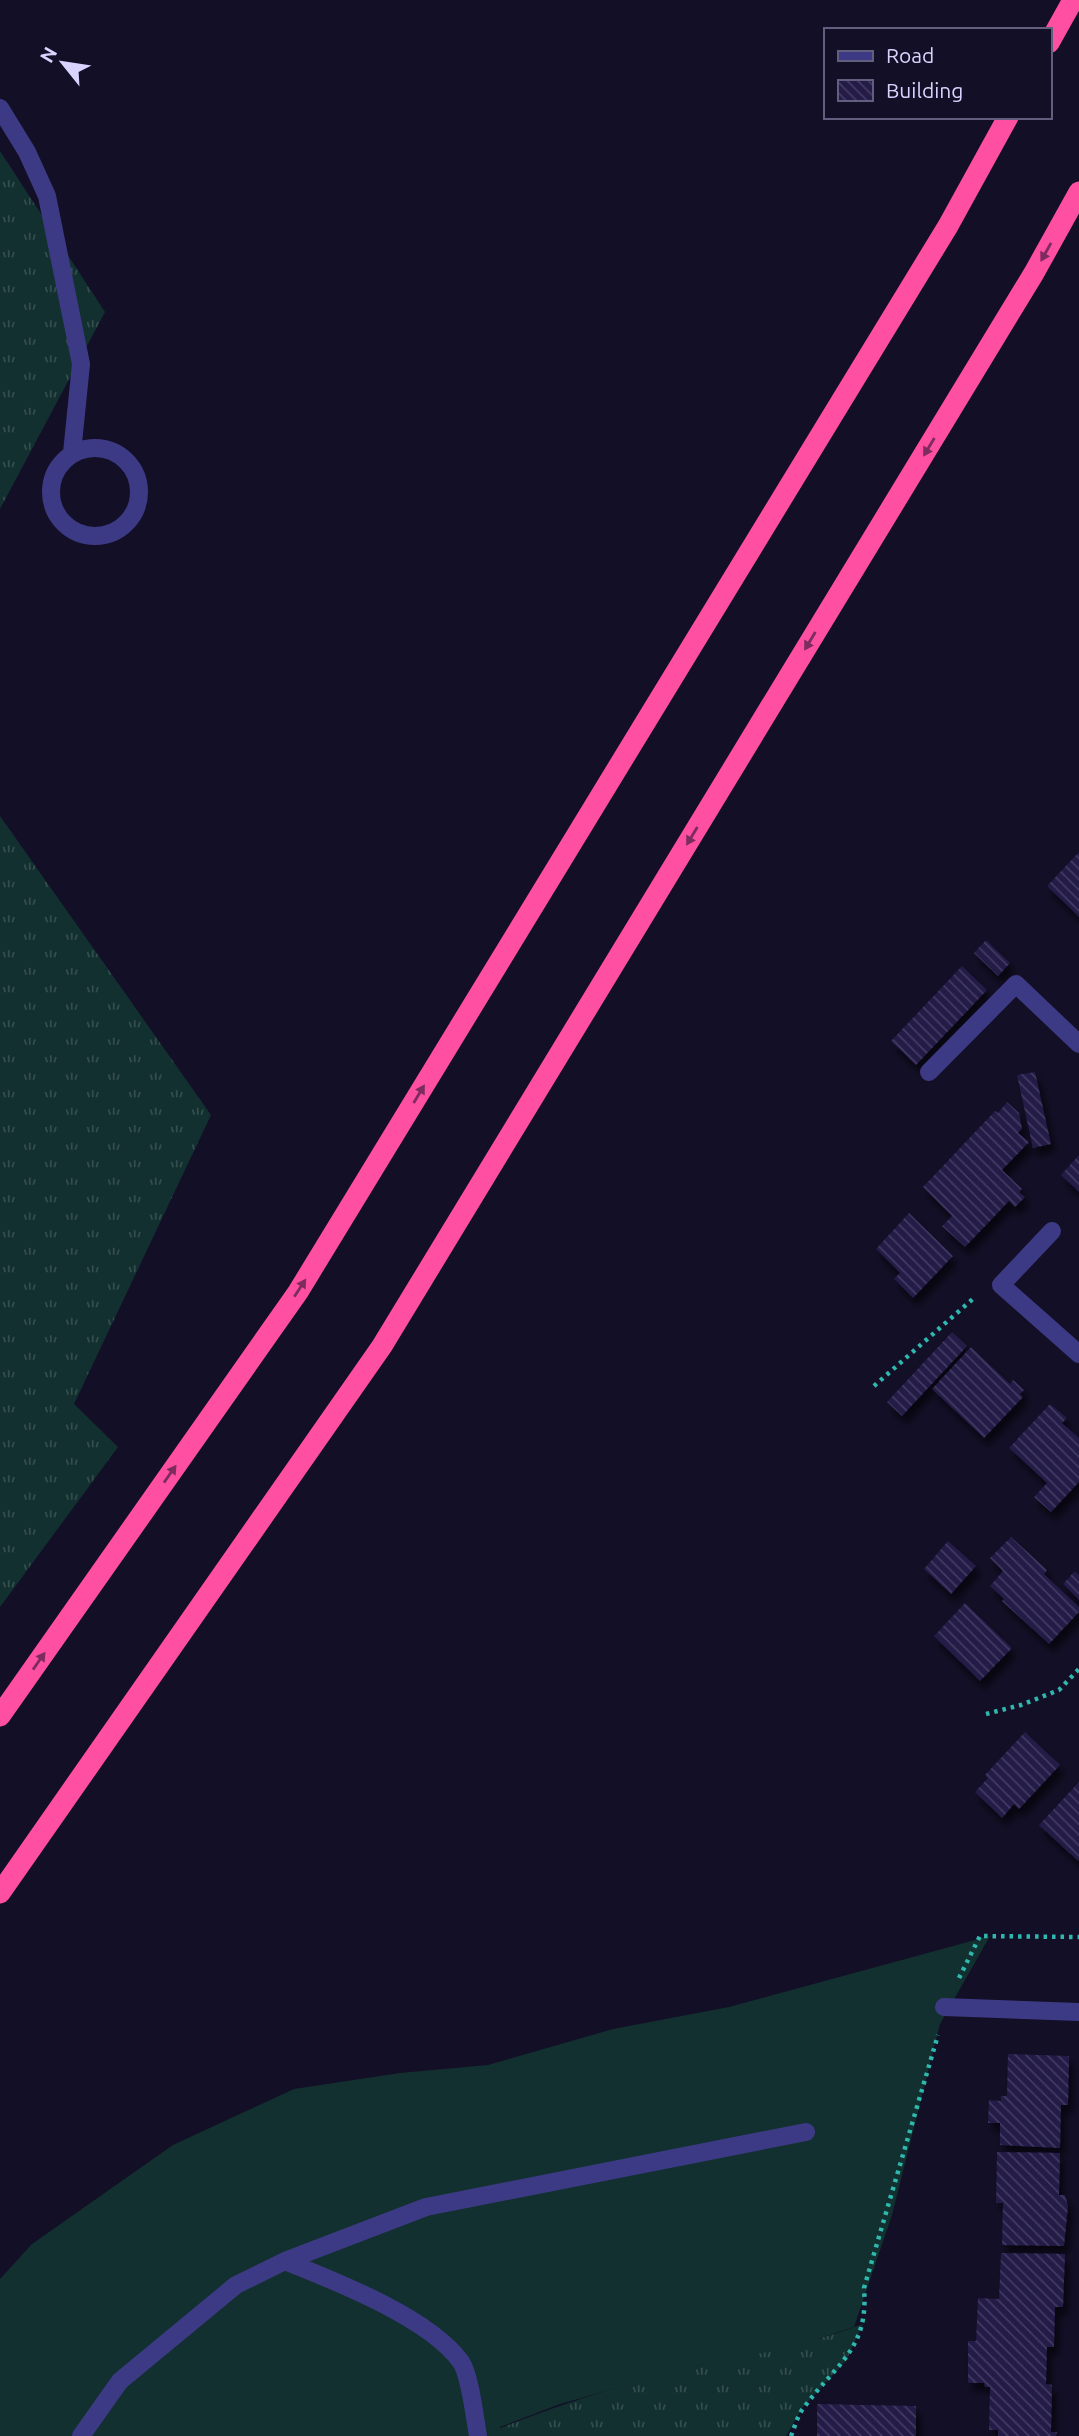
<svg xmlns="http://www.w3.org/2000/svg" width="1079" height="2436" viewBox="0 0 1079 2436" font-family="Ubuntu,sans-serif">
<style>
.grass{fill:url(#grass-tufts)}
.garden{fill:#12302f}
.building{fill:url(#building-back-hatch);filter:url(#shadow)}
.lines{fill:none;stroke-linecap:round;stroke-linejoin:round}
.path{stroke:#2fb8b0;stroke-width:4.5;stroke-dasharray:3.5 5;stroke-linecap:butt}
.lane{stroke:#3d3a85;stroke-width:18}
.street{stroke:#3d3a85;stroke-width:18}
.highway{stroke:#ff4fa3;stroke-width:21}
.oneway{fill:#7d2c5e}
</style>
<defs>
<pattern id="grass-tufts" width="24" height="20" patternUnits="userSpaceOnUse" patternTransform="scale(1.75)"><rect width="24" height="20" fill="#12302f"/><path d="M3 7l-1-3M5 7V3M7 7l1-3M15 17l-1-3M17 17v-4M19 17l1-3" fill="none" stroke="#344d4e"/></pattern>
<pattern id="building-back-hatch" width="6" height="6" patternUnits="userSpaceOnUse" patternTransform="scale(1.75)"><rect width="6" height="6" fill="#241b47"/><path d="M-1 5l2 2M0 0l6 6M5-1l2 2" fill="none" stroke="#433b63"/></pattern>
<filter id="shadow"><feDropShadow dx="4.5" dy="8" stdDeviation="3.5" flood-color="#0009"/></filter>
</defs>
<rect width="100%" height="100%" fill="#130f26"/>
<path class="grass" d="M0,151L105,312L0,509Z
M0,816L211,1115L74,1404L118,1447L0,1607Z
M863,2324L846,2361L803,2407L786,2436H500V2428C564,2403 631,2382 698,2365C754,2352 809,2345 863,2324Z"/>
<path class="garden" d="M990,1936L940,2024L892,2215L854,2327L793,2347L699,2365L560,2404L500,2427V2436H0V2279L32,2244L173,2145L294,2089L400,2073L488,2065L613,2029L729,2007Z"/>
<path class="building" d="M1079,852V917L1047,886Z
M986,940L1010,963L998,976L974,953Z
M962,966L987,990L916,1065L891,1041Z
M1035,1072L1051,1144L1033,1148L1017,1075Z
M1007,1102L1019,1113L1022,1129L1018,1133L1029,1142L1002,1170L1022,1189L1019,1192L1025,1197L1015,1207L1009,1201L965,1247L942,1226L952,1216L923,1187L995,1111L998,1113Z
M1079,1155V1192L1061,1175Z
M909,1213L953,1256L913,1298L894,1279L900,1273L876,1249Z
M952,1332L967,1346L902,1416L887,1402Z
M971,1347L1010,1384L1013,1380L1024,1390L1020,1394L1023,1397L984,1438L932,1389Z
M1050,1404L1067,1418L1062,1423L1079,1438V1482L1051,1512L1034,1497L1047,1483L1009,1448Z
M1011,1537L1047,1570L1044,1574L1079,1607V1612L1049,1644L1002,1601L1004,1599L990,1586L1003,1571L990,1558Z
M948,1541L976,1566L951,1594L924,1569Z
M1075,1571L1079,1575V1600L1063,1584Z
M965,1603L1012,1648L980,1681L934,1636Z
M1025,1732L1060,1765L1019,1809L1014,1804L1002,1818L975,1792L988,1778L985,1775Z
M1079,1782V1859L1078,1861L1039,1825Z
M1008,2054L1069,2056L1068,2105H1061L1060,2148L1000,2145V2123H988L989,2100L1001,2101V2096H1007Z
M997,2152L1060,2153L1059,2195H1065L1068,2206L1064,2246L1002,2245L1003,2203H996Z
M1001,2253L1065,2254L1063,2307H1055L1054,2347H1047L1046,2384L1052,2385L1051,2432H1057L1056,2436H998V2430H989L990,2387H985L984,2383H968V2341H976L978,2298L999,2299Z
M817,2404L916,2406V2436H817Z"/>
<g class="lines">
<path class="path" d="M874,1386L975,1297
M986,1714L1021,1705L1059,1690L1079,1669
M959,1978L980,1936L1079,1937
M791,2436C795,2426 798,2414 805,2406C837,2363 869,2349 864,2288L938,2035"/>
<path class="lane" d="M0,108L27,152L47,196L81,364L72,453
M51 492a44 44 0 1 1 88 0a44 44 0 1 1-88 0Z
M929,1072L1016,984L1079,1044
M944,2007L1079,2012"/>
<path class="street" d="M1052,1231L1001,1285L1079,1354
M285,2261C335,2281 430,2318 461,2362C470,2375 475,2419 478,2436
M81,2436L120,2381L236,2285L285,2261L426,2207L806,2132"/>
<path class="highway" d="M1049,43L1073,0
M0,1716L298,1292L948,226L1008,117
M0,1893L382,1346L1034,273L1079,192"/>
</g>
<defs><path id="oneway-solid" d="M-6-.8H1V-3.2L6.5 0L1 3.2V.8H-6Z" transform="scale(1.75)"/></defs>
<g class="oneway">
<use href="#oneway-solid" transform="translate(1046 252) rotate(119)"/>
<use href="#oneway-solid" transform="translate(929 447) rotate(121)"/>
<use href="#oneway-solid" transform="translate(810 641) rotate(121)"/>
<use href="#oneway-solid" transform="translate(692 836) rotate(121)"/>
<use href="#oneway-solid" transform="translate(419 1094) rotate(-59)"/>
<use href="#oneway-solid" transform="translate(300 1288) rotate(-57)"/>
<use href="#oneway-solid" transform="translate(170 1474) rotate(-55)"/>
<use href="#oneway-solid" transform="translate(39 1661) rotate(-55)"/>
</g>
<rect x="824" y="28" width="228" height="91" fill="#130f26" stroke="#625e7d" stroke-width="2"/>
<rect x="838" y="51" width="35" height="10" fill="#3d3a85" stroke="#625e7d" stroke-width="2"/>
<text x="886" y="63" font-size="21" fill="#d9d4ff">Road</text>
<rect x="838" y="80" width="35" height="21" fill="url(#building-back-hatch)" stroke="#625e7d" stroke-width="2"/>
<text x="886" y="98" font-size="21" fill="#d9d4ff">Building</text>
<g transform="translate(63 63) rotate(300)" stroke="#130f26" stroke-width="5" paint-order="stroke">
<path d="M0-5L12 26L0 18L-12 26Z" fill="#d9d4ff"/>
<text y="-10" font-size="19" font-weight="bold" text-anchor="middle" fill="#d9d4ff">N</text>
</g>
</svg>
